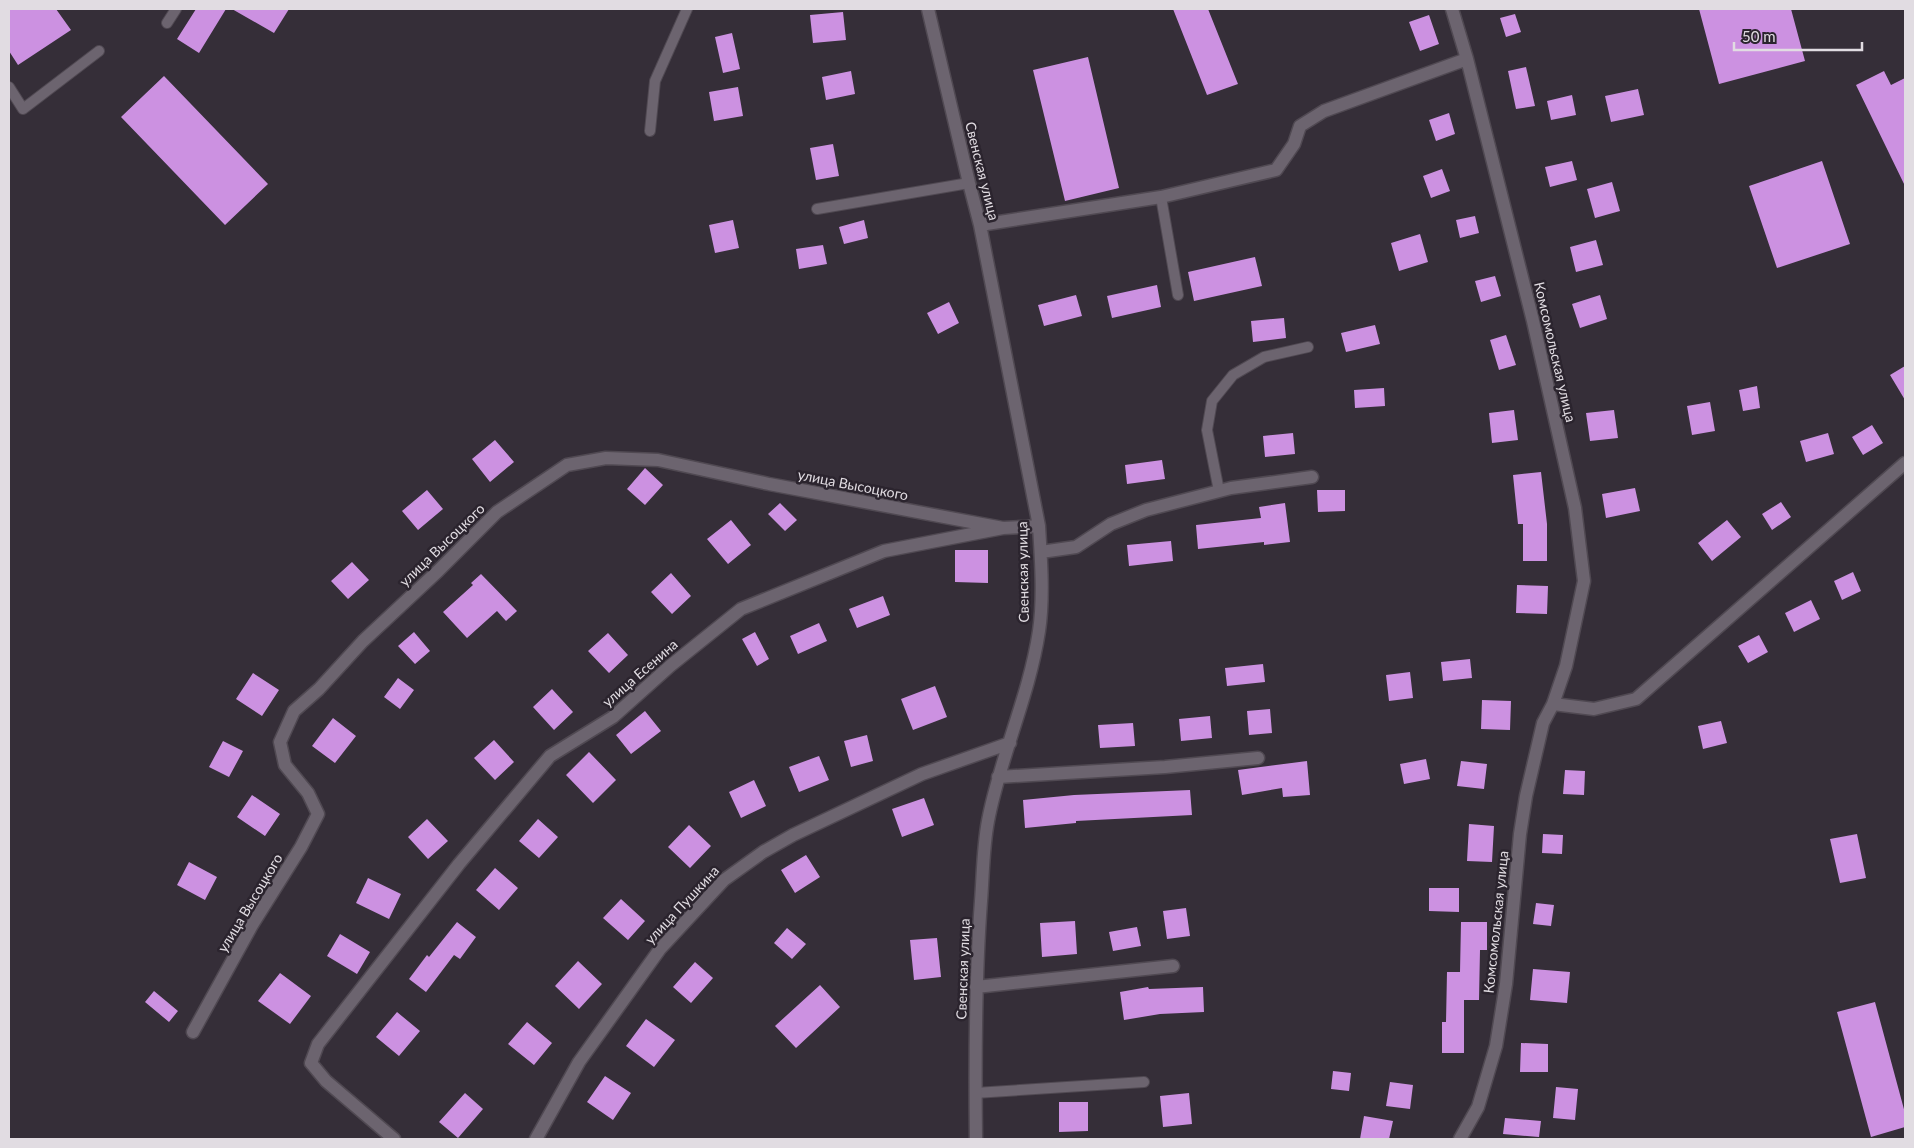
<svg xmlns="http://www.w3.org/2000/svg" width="1914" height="1148" viewBox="0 0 1914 1148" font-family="Lato,sans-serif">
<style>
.building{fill:#cc91e1}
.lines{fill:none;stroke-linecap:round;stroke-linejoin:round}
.service-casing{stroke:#504952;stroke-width:12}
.minor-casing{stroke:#504952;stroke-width:15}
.service{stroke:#6c646f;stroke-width:10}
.minor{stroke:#6c646f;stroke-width:12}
.labels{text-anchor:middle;stroke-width:5;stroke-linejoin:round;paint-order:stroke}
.street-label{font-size:14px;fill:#e1dce2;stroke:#2b242e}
</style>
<rect width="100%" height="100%" fill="#352e38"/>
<path class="building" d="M9,9H56L71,30L18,65L9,51Z
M196,9H226L199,53L177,39Z
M232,9H289L274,33Z
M1173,9H1208L1238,84L1207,95Z
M1699,9H1791L1805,61L1719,84Z
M843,12L846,40L813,43L810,15Z
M1515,14L1521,32L1506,37L1500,18Z
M1429,15L1439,44L1420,51L1409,22Z
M732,33L740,69L723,73L715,37Z
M1088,57L1119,188L1065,201L1033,70Z
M1526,67L1535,106L1516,109L1508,71Z
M851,71L855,94L826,100L822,77Z
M1884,71L1891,85L1905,78V186L1856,85Z
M164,76L268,184L225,225L121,117Z
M738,87L743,116L714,121L709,92Z
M1638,89L1644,115L1611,122L1605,96Z
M1572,95L1576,115L1551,120L1547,101Z
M1449,113L1455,134L1436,141L1429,120Z
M833,144L839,176L816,180L810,148Z
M1572,161L1577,180L1550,187L1545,167Z
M1822,161L1850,244L1777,268L1749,186Z
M1442,169L1450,191L1431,198L1423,176Z
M1612,182L1620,211L1595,218L1587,189Z
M1475,216L1479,233L1460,238L1456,220Z
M733,220L739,248L715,253L709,225Z
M864,220L868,238L844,244L839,227Z
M1420,234L1428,262L1399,271L1391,243Z
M1596,240L1603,265L1576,272L1570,247Z
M823,245L827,264L799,269L796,249Z
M1255,257L1262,286L1194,301L1188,272Z
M1495,276L1501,296L1481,302L1475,281Z
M1157,285L1161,307L1112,318L1107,296Z
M1076,295L1082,316L1044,326L1038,305Z
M1600,295L1607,319L1580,328L1572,304Z
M949,302L959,323L938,334L927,313Z
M1284,318L1286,338L1253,342L1251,321Z
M1375,325L1380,344L1346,352L1341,333Z
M1506,335L1516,365L1499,370L1490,340Z
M1905,366V400L1890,375Z
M1757,386L1760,408L1743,411L1739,390Z
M1384,388L1385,406L1355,408L1354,390Z
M1710,402L1715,431L1692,435L1687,406Z
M1514,410L1518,440L1492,443L1489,413Z
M1614,410L1618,438L1590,441L1586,413Z
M1872,425L1883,443L1863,455L1852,437Z
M1293,433L1295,454L1265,457L1263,436Z
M1828,433L1834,454L1806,462L1800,441Z
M495,440L514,462L490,482L472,459Z
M1162,460L1165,479L1127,484L1125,465Z
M645,468L663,485L645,505L627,489Z
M1541,472L1547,524V561H1523V524H1518L1513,475Z
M1635,488L1640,511L1606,518L1602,494Z
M427,490L443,509L418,530L402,511Z
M1317,490H1345V511L1318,512Z
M1781,502L1791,517L1772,530L1762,514Z
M780,503L797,520L785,531L768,514Z
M1285,503L1290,542L1264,545V542L1198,549L1196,525L1261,518L1259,507Z
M731,520L751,545L728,564L707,539Z
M1727,520L1741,537L1712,561L1698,543Z
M1171,541L1173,561L1129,566L1127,545Z
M955,550H988V583L955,582Z
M352,562L369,580L348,599L331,581Z
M1853,572L1861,591L1842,600L1834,581Z
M671,573L691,596L672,614L651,592Z
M481,574L517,611L506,621L497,611L467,638L443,612L473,585L471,583Z
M1517,585L1548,586L1547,614L1516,613Z
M883,596L890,615L857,628L849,609Z
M1811,600L1820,619L1794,632L1785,613Z
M819,623L827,641L798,654L790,636Z
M414,632L430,651L415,664L398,646Z
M755,632L769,659L757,666L742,639Z
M608,633L628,655L609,673L588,651Z
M1759,635L1768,652L1748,663L1738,646Z
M1470,659L1472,678L1443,681L1441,662Z
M1263,664L1265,682L1227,686L1225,668Z
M1410,672L1413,698L1389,701L1386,675Z
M253,673L279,690L262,716L236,699Z
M398,678L414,690L400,709L384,697Z
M935,686L947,717L913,730L901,699Z
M552,689L573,712L554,730L533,707Z
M1482,700L1511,701L1510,730L1481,729Z
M1270,709L1272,733L1249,735L1247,711Z
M645,711L661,731L631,754L616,735Z
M1210,716L1212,738L1181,741L1179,719Z
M333,718L356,736L335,763L312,746Z
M1721,721L1727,743L1703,749L1698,726Z
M1133,723L1135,746L1100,748L1098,725Z
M867,735L873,761L851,767L844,741Z
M494,740L514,762L495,780L474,758Z
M223,741L243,751L229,777L209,767Z
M589,752L616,780L593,803L566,775Z
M819,756L829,780L799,792L789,767Z
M1426,759L1430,779L1404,784L1400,764Z
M1307,761L1310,795L1283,797L1282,788L1242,795L1238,770Z
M1461,761L1487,764L1484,789L1457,786Z
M1565,770L1585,771L1584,795L1563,794Z
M754,780L766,806L741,818L729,792Z
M1190,790L1192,815L1076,821V823L1025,828L1023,800L1074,795Z
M252,795L280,814L265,836L237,817Z
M924,798L934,825L902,837L892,809Z
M427,819L448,841L428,859L408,837Z
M538,819L558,837L539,858L519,841Z
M1469,824L1494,826L1492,862L1467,861Z
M689,825L711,846L690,868L668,847Z
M1543,834L1563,835L1562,854L1542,853Z
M1857,834L1866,878L1840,883L1830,839Z
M806,855L820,877L795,893L781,870Z
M189,862L217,877L205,900L177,885Z
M495,868L518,888L499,910L476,890Z
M368,878L401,894L389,919L356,903Z
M1429,888H1459V912L1429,911Z
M621,899L645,921L628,940L603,918Z
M1536,903L1554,905L1551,926L1533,924Z
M1186,908L1190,936L1167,939L1163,911Z
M1075,921L1077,954L1042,957L1040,923Z
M457,922L476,937L460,959L454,955L426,992L409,979L427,955L429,957Z
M1461,922H1487V950H1480L1479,1000H1464V1053H1442V1022H1446L1447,972H1460Z
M1137,927L1141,946L1113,951L1109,932Z
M787,928L806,944L792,959L774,943Z
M340,934L370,952L357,974L327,956Z
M937,938L941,977L914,980L910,940Z
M578,961L602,984L579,1009L555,986Z
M695,962L713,978L691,1003L673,987Z
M1533,969L1570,972L1567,1003L1530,1000Z
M280,973L311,996L290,1024L258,1001Z
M820,985L840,1007L796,1048L775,1026Z
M1148,987L1149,989L1203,987L1204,1012L1160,1014L1124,1020L1120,992Z
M154,991L178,1011L169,1022L145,1002Z
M1875,1002L1905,1113V1127L1871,1137L1837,1012Z
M397,1012L420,1031L399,1056L376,1037Z
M646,1019L675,1040L654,1067L626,1046Z
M527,1022L552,1043L534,1065L508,1044Z
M1521,1043L1548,1044V1072H1520Z
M1333,1071L1351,1073L1349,1091L1331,1089Z
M605,1076L631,1093L613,1120L587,1102Z
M1390,1082L1413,1085L1410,1109L1386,1106Z
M1556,1087L1578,1089L1575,1120L1553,1118Z
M465,1093L483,1109L458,1138L439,1122Z
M1189,1093L1192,1124L1163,1127L1160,1096Z
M1059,1102H1088V1131L1059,1132Z
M1364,1116L1393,1121L1389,1139H1360Z
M1505,1118L1541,1121L1539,1137L1503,1134Z"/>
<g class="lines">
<g class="service-casing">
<path id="service" d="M167,23L176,9
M9,87L23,109L99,51
M650,131L655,81L687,9
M1161,197L1178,295
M817,209L969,183
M1219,491L1207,430L1212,401L1233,375L1264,357L1308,347
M975,1093L1144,1082"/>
</g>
<g class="minor-casing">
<path id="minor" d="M928,9L969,183L980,225L1039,526C1041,560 1044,597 1039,631C1029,697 1000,757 988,821C983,847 983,875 981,901C975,980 975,1060 976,1139
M1452,9L1467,59L1533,321L1575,508L1584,581L1566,666L1553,704L1543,723L1526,796L1520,834L1506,984L1496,1046L1478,1107L1460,1139
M980,225L1161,197L1276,170L1294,144L1300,126L1324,111L1467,59
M1041,552L1076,547L1111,524L1146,510L1231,488L1312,477
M1553,704L1594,709L1636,699L1905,463
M998,777L1165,767L1258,758
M976,987L1173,966
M193,1032L252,925L301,847L318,814L308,793L285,765L280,742L294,711L319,689L363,641L438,571L497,512L567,465L606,458L658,460L769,484L1003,528
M394,1139L326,1081L311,1063L318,1044L459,864L550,756L613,717L670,666L741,609L884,551L1003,528L1039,526
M536,1139L579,1062L660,949L724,880L763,852L793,835L922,774L1010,743"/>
</g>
<use href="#service" class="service"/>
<use href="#minor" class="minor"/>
</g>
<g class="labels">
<g class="street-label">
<text transform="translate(982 171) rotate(76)" y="5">Свенская улица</text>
<text transform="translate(1555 352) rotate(77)" y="5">Комсомольская улица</text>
<text transform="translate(853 485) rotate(11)" y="5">улица Высоцкого</text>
<text transform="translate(442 545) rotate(-44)" y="5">улица Высоцкого</text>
<text transform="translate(1023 572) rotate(-91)" y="5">Свенская улица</text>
<text transform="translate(640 673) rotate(-41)" y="5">улица Есенина</text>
<text transform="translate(250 903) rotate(-59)" y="5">улица Высоцкого</text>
<text transform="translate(682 905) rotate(-47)" y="5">улица Пушкина</text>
<text transform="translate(1496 922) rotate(-84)" y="5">Комсомольская улица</text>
<text transform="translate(963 969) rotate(-88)" y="5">Свенская улица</text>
</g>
</g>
<rect width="1914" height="1148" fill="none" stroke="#e1dce2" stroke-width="20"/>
<path d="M1734 42v8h128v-8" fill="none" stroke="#e1dce2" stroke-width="2.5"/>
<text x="1742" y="42" font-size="15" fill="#e1dce2" stroke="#2b242e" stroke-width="4" paint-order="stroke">50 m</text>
</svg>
